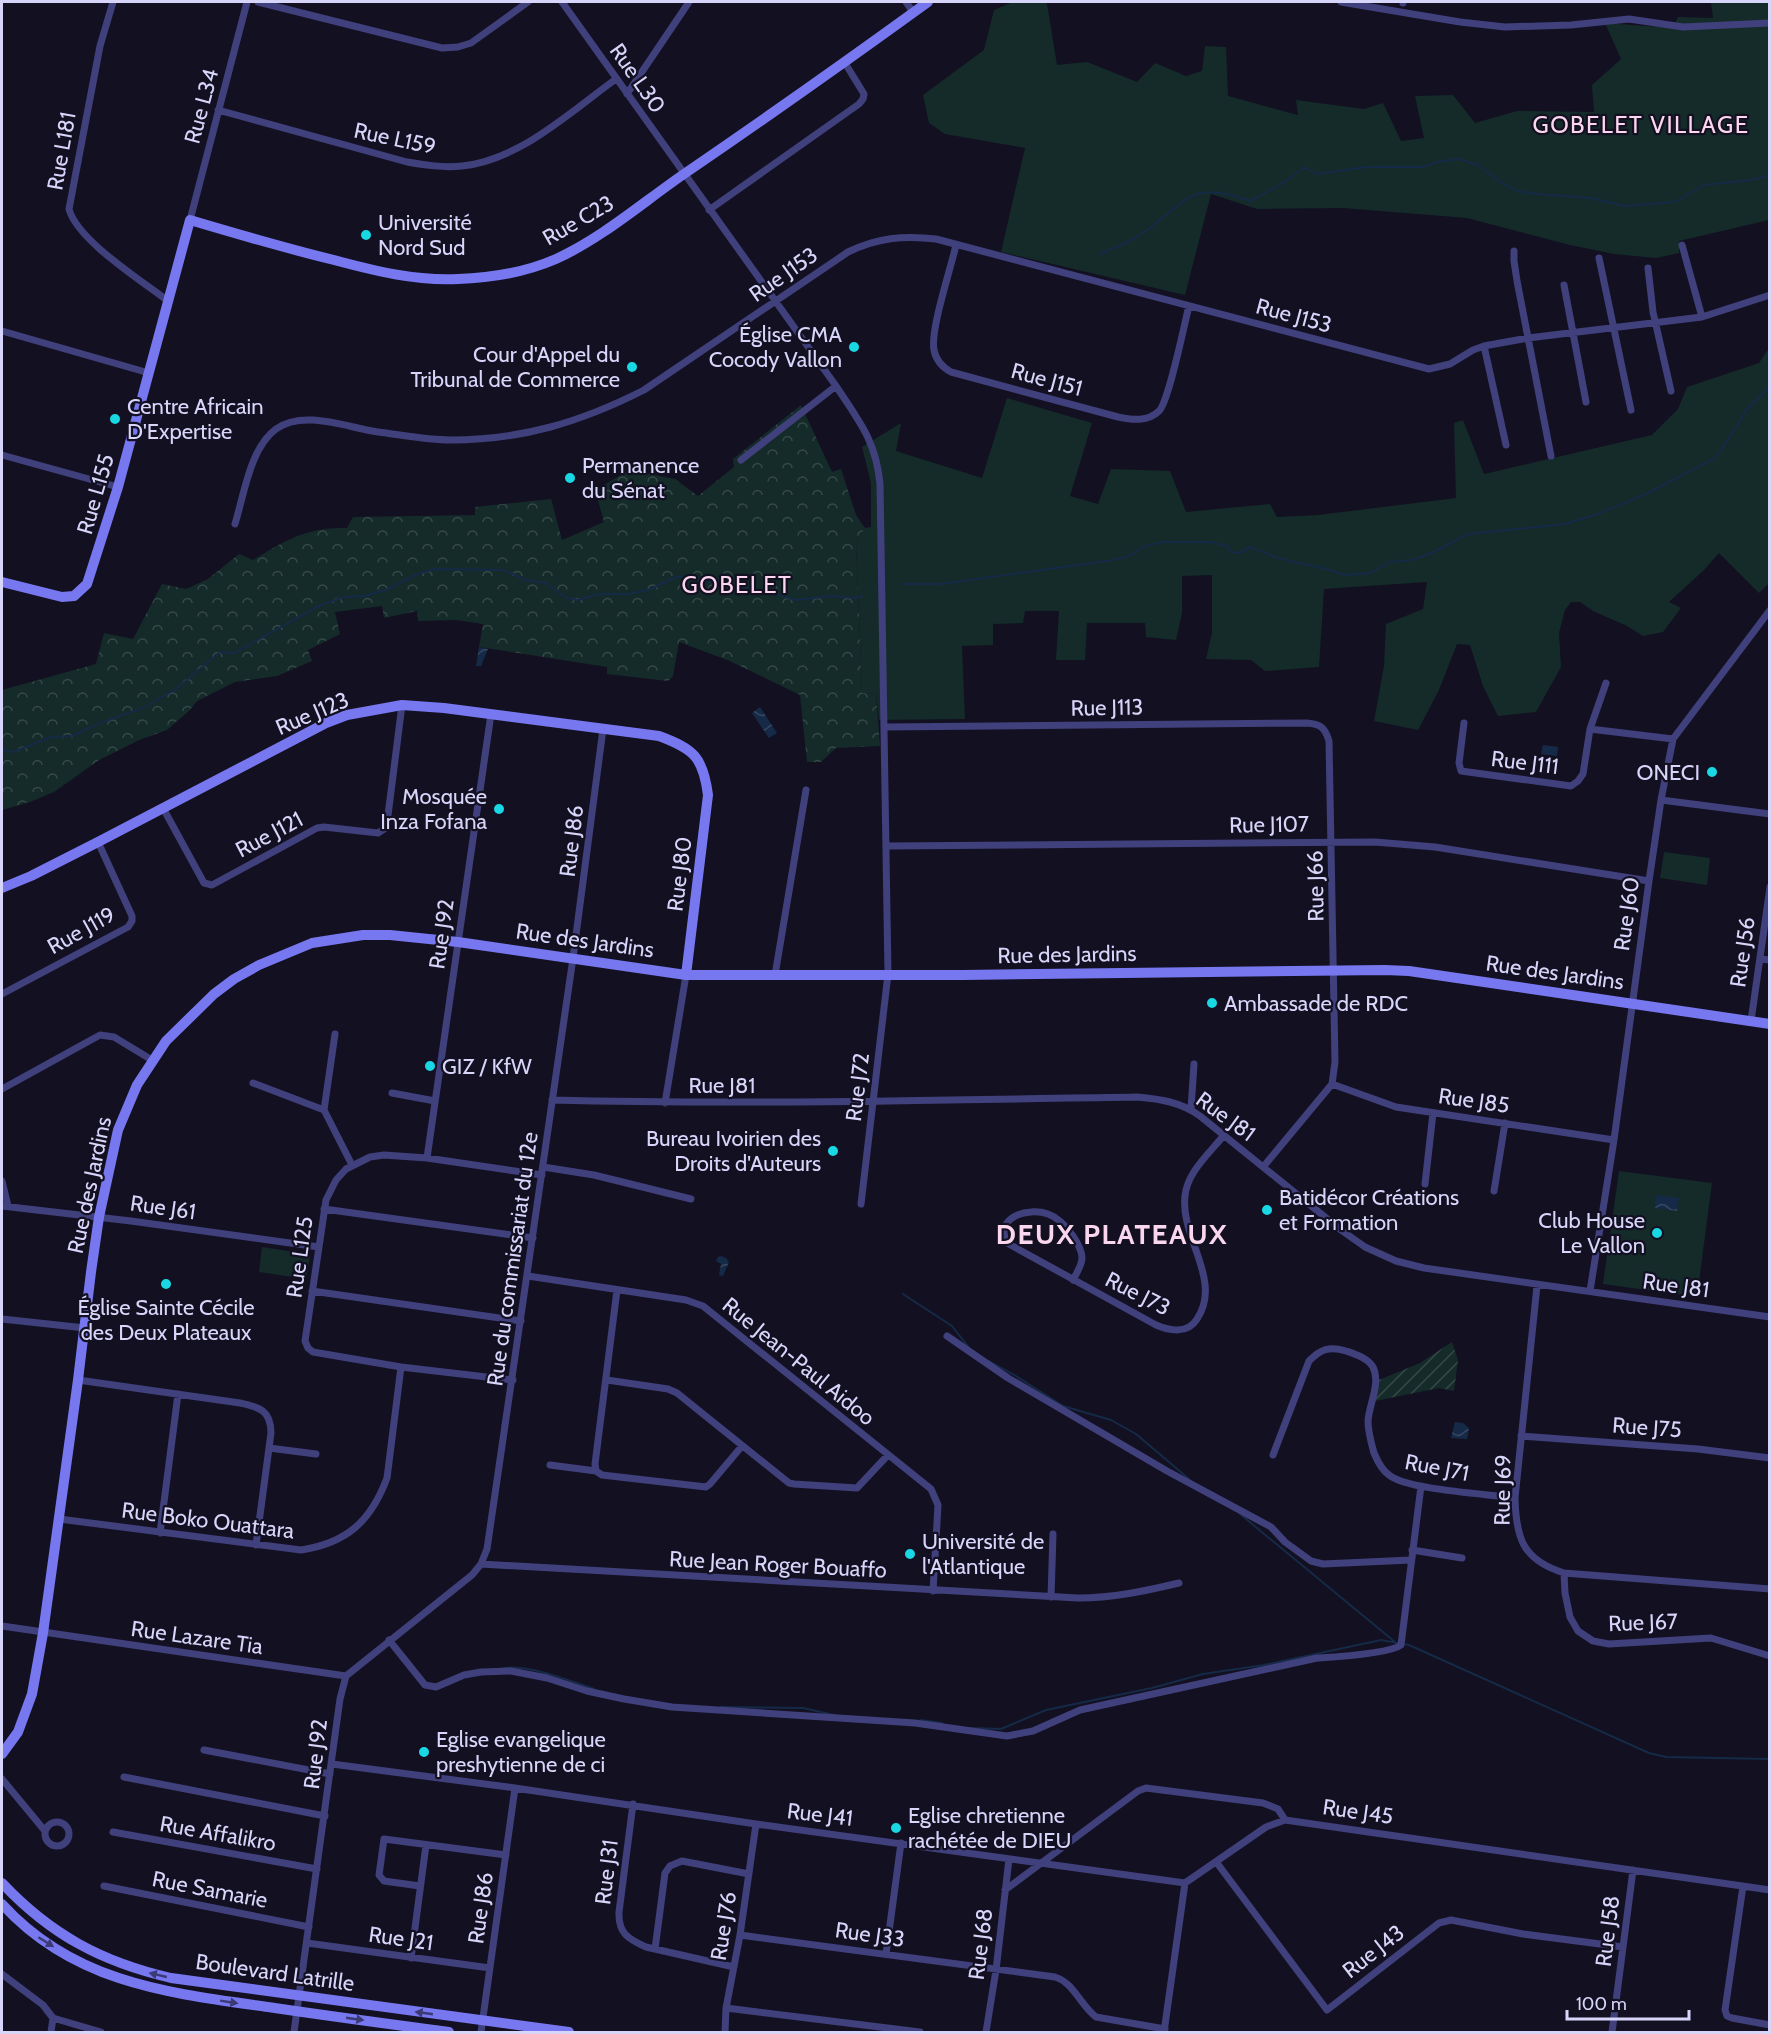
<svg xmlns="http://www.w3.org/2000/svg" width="1771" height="2034" viewBox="0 0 1771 2034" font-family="Cabin,sans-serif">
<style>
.grass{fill:#142b29}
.forest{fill:url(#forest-crowns)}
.garden{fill:url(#garden-furrows)}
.water{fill:url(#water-waves)}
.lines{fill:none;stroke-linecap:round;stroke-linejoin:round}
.stream{stroke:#152a47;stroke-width:2}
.street{stroke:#40407c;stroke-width:7}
.secondary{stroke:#7778f0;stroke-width:10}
.oneway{fill:#3b3a74}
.poi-dot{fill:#19d7e3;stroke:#131022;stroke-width:2}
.labels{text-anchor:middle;stroke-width:4.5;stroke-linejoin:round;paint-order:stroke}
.street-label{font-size:22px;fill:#d8d5fa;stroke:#131022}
.poi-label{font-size:22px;fill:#d8d5fa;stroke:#131022;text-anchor:start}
.neighbourhood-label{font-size:24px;letter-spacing:1.5px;fill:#fbd7ef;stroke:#131022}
.district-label{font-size:28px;font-weight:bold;letter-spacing:1.5px;fill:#fbd7ef;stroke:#131022}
</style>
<defs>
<pattern id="forest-crowns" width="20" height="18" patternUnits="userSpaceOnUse" patternTransform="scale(1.5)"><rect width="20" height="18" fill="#142b29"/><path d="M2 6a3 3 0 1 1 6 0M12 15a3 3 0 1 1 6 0" fill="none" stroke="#354949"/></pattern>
<pattern id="garden-furrows" width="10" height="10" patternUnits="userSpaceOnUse" patternTransform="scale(1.5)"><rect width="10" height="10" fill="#142b29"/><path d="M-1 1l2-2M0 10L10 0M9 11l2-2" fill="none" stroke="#354949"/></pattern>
<pattern id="water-waves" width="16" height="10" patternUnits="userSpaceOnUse" patternTransform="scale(1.5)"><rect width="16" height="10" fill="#152a47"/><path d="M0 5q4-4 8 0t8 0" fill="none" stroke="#364862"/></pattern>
</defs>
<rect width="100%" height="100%" fill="#131022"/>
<path class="grass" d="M1013,2H1045L1047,4L1057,65L1087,62L1137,82L1155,63L1186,76L1202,71L1205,46L1226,47L1228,96L1298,115L1296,100L1364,109L1383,103L1401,141L1424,138L1415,96L1453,95L1475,123L1517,111L1594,112L1592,85L1621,59L1605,23L1673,28L1678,17L1713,18L1711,2H1769V220L1679,241V253L1656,258L1614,254L1570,245L1467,218L1343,208L1257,209L1211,194L1185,295L1001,252L1025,148L945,134L929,123L923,95L984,50L994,10Z
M1769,348V583L1759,593L1719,553L1704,570L1669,602L1681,608L1663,632L1643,636L1627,626L1593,611L1580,602H1571L1565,610L1559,633L1561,667L1536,712L1498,716L1483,686L1470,645L1457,644L1439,690L1418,730L1374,721L1384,666L1386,624L1423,609L1427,582L1324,589L1319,667L1265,671L1251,660L1206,659L1212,633V575L1182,576V613L1176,640L1146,637L1145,623H1087L1085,660H1056L1059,611H1025L1023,623L993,624V645L962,646L965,719L879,720L876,694L862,693L856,542L865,528L871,527V483L862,447L901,423L896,451L982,478L1007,398L1092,423L1070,496L1098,504L1111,469L1170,471L1186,512L1270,504L1277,517L1318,515L1456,498L1454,423L1463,420L1484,474L1652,435L1678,409L1687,387L1759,363Z
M1664,852L1710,858L1707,885L1660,878Z
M1619,1171L1712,1183L1697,1297L1603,1284Z
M262,1247L308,1254L310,1257L306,1279L259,1272Z"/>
<path class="forest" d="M801,405L832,472L841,469L856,515L865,528L856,542L862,693L876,694L880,746L836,748L821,762H807L800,695L730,661L679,642L673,676L668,681L607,674V667L479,647L483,624L456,620L418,621L417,611L384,618L382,606L335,612L340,634L308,650L312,661L277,676L235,682L197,701L190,710L167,730L139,740L99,760L54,792L30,802L2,810V690L96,664L104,633L133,639L162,584L186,589L208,579L239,554L253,560C286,540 307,527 347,528L353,517L475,515V507L551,499L562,540L604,522L595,490L630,470L675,479L698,496L734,467L733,459Z"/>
<path class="garden" d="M1452,1342L1458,1360L1454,1391L1439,1388L1375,1401L1379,1380L1420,1363Z"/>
<path class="water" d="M479,647L488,649L481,666H476Z
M760,707L777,733L769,738L752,713Z
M1543,745L1558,747L1557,756L1541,754Z
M1656,1195L1679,1198L1677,1211L1655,1208Z
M721,1256L726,1258L729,1262L723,1276L719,1275L721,1264L716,1261L718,1257Z
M1455,1422L1463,1423L1469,1428L1467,1439L1451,1438Z"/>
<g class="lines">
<path class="stream" d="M1100,254C1119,246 1138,238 1154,225C1193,193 1197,183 1250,201L1278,186L1305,167L1317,174L1366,167H1423L1438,162L1458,159L1478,165L1499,181L1517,191L1537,194L1591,198L1624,206L1675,202L1704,185L1752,180L1770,175
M902,584H941L1114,560L1129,556L1145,546L1164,542H1210L1228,546L1230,552L1239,553L1250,547L1281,559L1327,569L1344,575L1371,573L1389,562L1412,560L1432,553L1468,534L1565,524L1598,514L1648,493L1715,458L1734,431L1746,410L1770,387
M2,749L13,752L51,737L72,736L100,723L145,707L176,689L220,652L234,653L321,605L344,597L365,596L388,589L415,575L434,569L503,570L526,580L546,583L565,597L577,600L599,594H629L651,589L676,577L690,576L707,582L722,580L759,593L777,594L794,600L833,596L854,598L862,596
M903,1294L952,1326L970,1349
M989,1361L1016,1376L1063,1406L1111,1420L1136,1434L1189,1479
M1240,1514L1395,1642
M504,1668C531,1665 567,1680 594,1689
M721,1707L803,1708L834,1715
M921,1720L942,1723
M971,1728L1001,1729L1046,1710L1152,1688L1203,1674L1264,1665L1381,1640L1409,1645L1649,1753L1666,1757L1770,1759"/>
<path class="street" d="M113,2L100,46L69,209C77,240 142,281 168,301
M258,2L442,48L458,47L471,43L528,2
M562,2L836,386C859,421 876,441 880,484L888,974L861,1204
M906,2L913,12
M1341,2L1460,22L1505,27L1571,25L1629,19L1683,27L1770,23
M1403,2V3
M627,94L689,2
M218,110L407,162C425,165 443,168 462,166C520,160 570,112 616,79
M709,210L859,104L863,99L864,94L845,63
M190,220L247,2
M956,245C951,268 930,330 934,350C936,361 942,367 951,372L1118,417C1132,420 1148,422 1159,411C1169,401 1184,325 1189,306
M1682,245L1702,317
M1514,251V261L1517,281L1551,456
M1599,258L1631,410
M1648,268L1653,312L1671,391
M1564,285L1586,402
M2,331L149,373
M1484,346L1506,445
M2,455L118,487
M741,460L836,386
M235,524C244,495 250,448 276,429C304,409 348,428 378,432C402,435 427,440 451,440C522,440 581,422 644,390L848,252C877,238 903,235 936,239L1429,369L1450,364L1473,350L1484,346L1528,338L1702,317L1770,295
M1464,723L1459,763L1461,771L1571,786L1578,781L1583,774L1590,729L1606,683
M885,727L1307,723C1321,724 1325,728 1329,741L1335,1062L1332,1084L1264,1166
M1590,729L1673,739
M1661,800L1770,814
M163,808L204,883L212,885L317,828L324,827L378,833L384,829L387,823L402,705
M886,846L1375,842L1435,847L1649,881
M1760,959L1770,960
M775,975L806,790
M2,994L128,927L132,921V916L98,842
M1751,1021L1770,887
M335,1034L324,1110L352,1165
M253,1083L324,1110
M1332,1084L1396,1107L1614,1140
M2,1089L100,1035L114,1037L152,1060
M392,1093L435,1101
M552,1100C747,1105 942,1100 1137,1097C1160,1099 1181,1102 1200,1116L1341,1230L1365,1247L1396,1261L1424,1268L1770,1317
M665,1103L686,975
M1191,1109L1194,1064
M427,1158L491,714
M543,1167L594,1175L691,1199
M2,1181L8,1206
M1425,1184L1433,1113
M1494,1191L1505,1123
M2,1206L131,1221L319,1247
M324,1209L533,1238
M528,1276L686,1300L703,1306L931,1489L938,1505L933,1591
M1073,1280C1076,1274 1082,1265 1082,1258C1082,1250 1077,1242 1073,1236C1067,1227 1059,1218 1048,1214C1028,1207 994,1217 1007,1243L1156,1325C1170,1331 1188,1334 1197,1319C1223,1280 1180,1238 1185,1196C1187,1172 1210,1153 1224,1135
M1537,1286L1515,1498C1516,1539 1523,1560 1564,1573L1770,1589
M617,1290L595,1464L596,1471L602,1475L706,1487L710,1484L742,1446
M312,1291L521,1321
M1590,1291L1614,1140L1649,881L1661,800L1673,739L1770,610
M2,1319L85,1328
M947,1336L1008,1378L1167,1471L1271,1527L1285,1542L1311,1561L1323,1564L1411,1560
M78,1380L240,1403C260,1407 271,1411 271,1433L256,1545
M513,1380L401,1367L313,1352L308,1348L305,1341L326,1200L336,1180L346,1169L370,1157L384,1155L427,1158L542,1175
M607,1380L668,1389L677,1393L789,1483L794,1484L857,1488L888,1455
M1521,1436L1698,1449L1770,1458
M269,1448L316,1454
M1273,1455L1309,1361C1321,1349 1329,1346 1346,1351C1355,1354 1368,1358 1373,1367C1381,1384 1369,1404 1368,1421C1368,1432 1371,1442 1374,1453C1377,1460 1383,1471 1389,1475C1407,1490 1489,1494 1515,1498
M550,1465L596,1471
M59,1519L301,1550C347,1543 371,1521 387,1478L401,1367
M160,1533L178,1394
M1412,1550L1462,1558
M481,1564L1078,1598C1113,1598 1145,1591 1179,1583
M1564,1573L1565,1593L1570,1617L1578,1631L1593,1641L1609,1644L1711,1638L1770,1656
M1051,1597L1053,1534
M2,1626L346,1676
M389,1640L425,1685L436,1687L464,1675L481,1672L511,1671L547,1678L587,1691L624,1699L672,1707L915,1723L1007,1736L1033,1731L1080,1710L1317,1658C1334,1657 1389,1654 1401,1645L1421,1486
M204,1750L330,1774
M332,1764L515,1788L756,1824L1185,1883L1266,1827L1285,1820L1770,1890
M124,1777L325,1816
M2,1779L45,1831
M633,1804L619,1912C618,1933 628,1939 646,1947L734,1967
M45 1834a12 12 0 1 1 24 0a12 12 0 1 1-24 0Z
M113,1832L317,1869
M1217,1863L1327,2010L1439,1923L1451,1920L1523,1934L1623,1947
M104,1886L309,1927
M420,1886L384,1881L379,1875L384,1839L506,1855
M1743,1886L1725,2010L1727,2016L1732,2018L1770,2025
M1005,1890L1138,1791L1146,1788L1263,1803L1278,1809L1285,1820
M740,1935L1055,1977C1073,1982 1081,2006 1096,2017L1165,2029
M307,1943L490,1968
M655,1949L665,1873L670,1866L682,1861L749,1874
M886,1954L901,1843
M411,1958L426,1845
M2,1974L43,2005L53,2018
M726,2008L920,2032
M53,2018L101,2032
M51,2032L53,2018
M294,2032L340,1699L346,1676L472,1575L481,1564L487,1549L573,958L603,729
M481,2032L515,1788
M725,2032L726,2008L740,1935L756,1824
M986,2032L996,1970L1009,1859
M1164,2032L1185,1883
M1612,2032L1633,1870"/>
<path class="secondary" d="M2,582L62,597L74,596L87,584L118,487L190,220C237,234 285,248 334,260C375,271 415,281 458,279C490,278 526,272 556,259C602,238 642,203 684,174C766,118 848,60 928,2
M2,888L31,876L98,842L326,723L347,715L402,705L444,708L659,736C694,749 703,757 708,795L686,975
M2,1754L18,1732L32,1694L43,1633L78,1380L91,1272L99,1217L118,1130L137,1085L166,1041L214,994L234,979L259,965L312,943L363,935H390L458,942L686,975H963L1385,970L1409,971L1770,1024
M2,1883C51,1935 102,1962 171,1978L569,2032
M2,1904C74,1983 168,1993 268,2007C328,2016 389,2024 449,2032"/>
</g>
<defs><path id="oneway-solid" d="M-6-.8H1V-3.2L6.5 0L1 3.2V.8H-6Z" transform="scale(1.5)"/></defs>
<g class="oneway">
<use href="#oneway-solid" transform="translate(46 1942) rotate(32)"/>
<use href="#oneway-solid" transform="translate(158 1975) rotate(-167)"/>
<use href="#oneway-solid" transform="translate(229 2002) rotate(9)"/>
<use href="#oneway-solid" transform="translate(424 2013) rotate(-172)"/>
<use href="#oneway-solid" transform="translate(355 2019) rotate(8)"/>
</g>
<g class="poi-dot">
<circle cx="366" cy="235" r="6"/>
<circle cx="854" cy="347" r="6"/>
<circle cx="632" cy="367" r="6"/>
<circle cx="115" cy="419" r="6"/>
<circle cx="570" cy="478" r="6"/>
<circle cx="1712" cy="772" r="6"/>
<circle cx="499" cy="809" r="6"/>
<circle cx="1212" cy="1003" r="6"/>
<circle cx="430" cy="1066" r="6"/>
<circle cx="833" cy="1151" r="6"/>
<circle cx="1267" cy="1210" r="6"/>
<circle cx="1657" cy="1233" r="6"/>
<circle cx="166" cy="1284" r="6"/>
<circle cx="910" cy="1554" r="6"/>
<circle cx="424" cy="1752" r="6"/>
<circle cx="896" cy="1828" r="6"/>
</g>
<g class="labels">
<g class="street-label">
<text transform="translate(638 78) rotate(55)" y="8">Rue L30</text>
<text transform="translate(201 106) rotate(-75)" y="8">Rue L34</text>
<text transform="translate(395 138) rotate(12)" y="8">Rue L159</text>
<text transform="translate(61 151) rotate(-80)" y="8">Rue L181</text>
<text transform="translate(578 220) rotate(-30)" y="8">Rue C23</text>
<text transform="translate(783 274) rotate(-35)" y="8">Rue J153</text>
<text transform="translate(1294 315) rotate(15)" y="8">Rue J153</text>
<text transform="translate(1047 379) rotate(15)" y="8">Rue J151</text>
<text transform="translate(95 494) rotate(-74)" y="8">Rue L155</text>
<text transform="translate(1107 707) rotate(-1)" y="8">Rue J113</text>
<text transform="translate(312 713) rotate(-23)" y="8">Rue J123</text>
<text transform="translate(1525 762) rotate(7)" y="8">Rue J111</text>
<text transform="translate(1269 824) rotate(-1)" y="8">Rue J107</text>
<text transform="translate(269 834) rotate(-28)" y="8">Rue J121</text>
<text transform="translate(571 841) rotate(-83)" y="8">Rue J86</text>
<text transform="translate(679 874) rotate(-83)" y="8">Rue J80</text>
<text transform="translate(1315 886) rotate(-91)" y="8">Rue J66</text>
<text transform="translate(1626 914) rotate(-82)" y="8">Rue J60</text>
<text transform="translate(81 930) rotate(-29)" y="8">Rue J119</text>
<text transform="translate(441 934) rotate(-82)" y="8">Rue J92</text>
<text transform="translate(585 940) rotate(8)" y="8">Rue des Jardins</text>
<text transform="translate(1742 952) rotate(-82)" y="8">Rue J56</text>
<text transform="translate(1067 954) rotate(-1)" y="8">Rue des Jardins</text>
<text transform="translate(1555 972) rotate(8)" y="8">Rue des Jardins</text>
<text x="722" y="1093">Rue J81</text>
<text transform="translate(857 1087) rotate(-83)" y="8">Rue J72</text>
<text transform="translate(1474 1100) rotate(8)" y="8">Rue J85</text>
<text transform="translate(1226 1116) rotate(36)" y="8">Rue J81</text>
<text transform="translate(89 1185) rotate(-78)" y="8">Rue des Jardins</text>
<text transform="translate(163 1207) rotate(8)" y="8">Rue J61</text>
<text transform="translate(299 1257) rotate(-82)" y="8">Rue L125</text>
<text transform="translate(512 1259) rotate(-82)" y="8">Rue du commissariat du 12e</text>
<text transform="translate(1676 1285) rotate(8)" y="8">Rue J81</text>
<text transform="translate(1138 1293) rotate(27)" y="8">Rue J73</text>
<text transform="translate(799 1361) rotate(39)" y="8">Rue Jean-Paul Aidoo</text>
<text transform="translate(1647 1427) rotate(4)" y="8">Rue J75</text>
<text transform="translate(1437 1467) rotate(11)" y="8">Rue J71</text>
<text transform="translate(1502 1490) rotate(-89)" y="8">Rue J69</text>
<text transform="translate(208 1520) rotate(7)" y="8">Rue Boko Ouattara</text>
<text transform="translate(778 1564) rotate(3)" y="8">Rue Jean Roger Bouaffo</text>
<text transform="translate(1643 1622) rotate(-2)" y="8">Rue J67</text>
<text transform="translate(197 1637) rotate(8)" y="8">Rue Lazare Tia</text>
<text transform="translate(315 1754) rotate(-83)" y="8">Rue J92</text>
<text transform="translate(1358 1811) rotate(8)" y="8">Rue J45</text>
<text transform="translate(820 1814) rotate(7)" y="8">Rue J41</text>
<text transform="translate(218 1833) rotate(10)" y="8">Rue Affalikro</text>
<text transform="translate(606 1872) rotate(-83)" y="8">Rue J31</text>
<text transform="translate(210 1889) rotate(11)" y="8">Rue Samarie</text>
<text transform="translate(480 1908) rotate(-82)" y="8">Rue J86</text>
<text transform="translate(723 1926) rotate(-81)" y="8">Rue J76</text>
<text transform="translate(1607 1931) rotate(-83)" y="8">Rue J58</text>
<text transform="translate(870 1934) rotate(8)" y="8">Rue J33</text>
<text transform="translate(401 1938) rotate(8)" y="8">Rue J21</text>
<text transform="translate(980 1944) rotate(-83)" y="8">Rue J68</text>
<text transform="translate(1373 1951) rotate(-38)" y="8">Rue J43</text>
<text transform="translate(275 1972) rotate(8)" y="8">Boulevard Latrille</text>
</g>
<g class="poi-label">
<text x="378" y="230">Université<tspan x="378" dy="25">Nord Sud</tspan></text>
<text x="842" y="342" text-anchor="end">Église CMA<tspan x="842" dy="25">Cocody Vallon</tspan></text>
<text x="620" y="362" text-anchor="end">Cour d'Appel du<tspan x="620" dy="25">Tribunal de Commerce</tspan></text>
<text x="127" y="414">Centre Africain<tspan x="127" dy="25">D'Expertise</tspan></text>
<text x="582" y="473">Permanence<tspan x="582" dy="25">du Sénat</tspan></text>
<text x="1700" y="780" text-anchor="end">ONECI</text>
<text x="487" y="804" text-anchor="end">Mosquée<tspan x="487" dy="25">Inza Fofana</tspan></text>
<text x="1224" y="1011">Ambassade de RDC</text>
<text x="442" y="1074">GIZ / KfW</text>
<text x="821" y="1146" text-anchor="end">Bureau Ivoirien des<tspan x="821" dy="25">Droits d'Auteurs</tspan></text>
<text x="1279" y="1205">Batidécor Créations<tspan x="1279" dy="25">et Formation</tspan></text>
<text x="1645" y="1228" text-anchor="end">Club House<tspan x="1645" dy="25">Le Vallon</tspan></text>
<text x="166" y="1315" text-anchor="middle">Église Sainte Cécile<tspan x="166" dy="25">des Deux Plateaux</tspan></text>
<text x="922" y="1549">Université de<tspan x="922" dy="25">l'Atlantique</tspan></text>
<text x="436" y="1747">Eglise evangelique<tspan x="436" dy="25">preshytienne de ci</tspan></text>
<text x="908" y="1823">Eglise chretienne<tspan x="908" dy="25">rachétée de DIEU</tspan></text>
</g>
<g class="neighbourhood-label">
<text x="1641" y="133">GOBELET VILLAGE</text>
<text x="737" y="593">GOBELET</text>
</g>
<g class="district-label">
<text x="1112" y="1244">DEUX PLATEAUX</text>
</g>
</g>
<rect width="1771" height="2034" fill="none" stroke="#d8d5fa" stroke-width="6"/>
<path d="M1567 2010v9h122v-9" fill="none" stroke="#d8d5fa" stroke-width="3"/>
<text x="1576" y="2010" font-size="18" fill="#d8d5fa" stroke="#131022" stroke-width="4.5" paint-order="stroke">100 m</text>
</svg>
